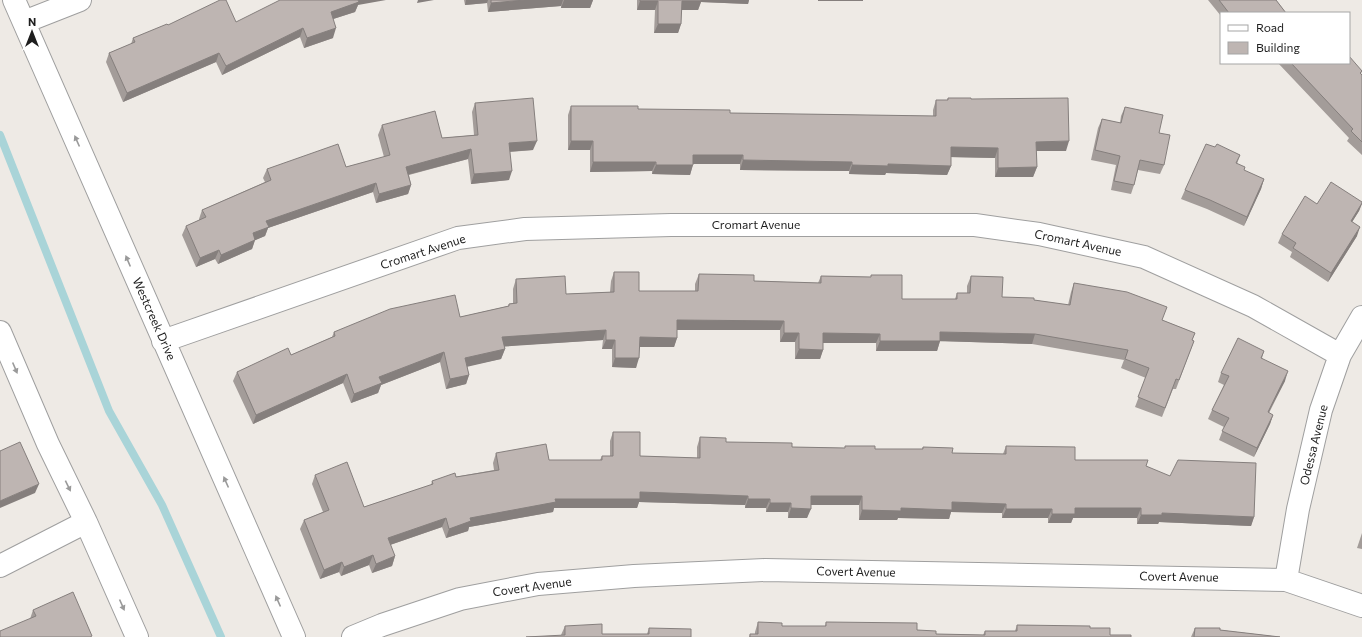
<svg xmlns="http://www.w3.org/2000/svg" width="1362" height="637" viewBox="0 0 1362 637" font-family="Commissioner,sans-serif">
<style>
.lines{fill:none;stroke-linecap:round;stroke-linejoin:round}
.stream{stroke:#a9d4d8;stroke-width:8}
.minor-casing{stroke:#9f9f9f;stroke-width:24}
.minor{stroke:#fff;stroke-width:22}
.wall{fill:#a39c99}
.shaded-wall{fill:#857f7d}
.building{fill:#beb5b2;stroke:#857f7d}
.oneway{fill:#9a9a9a}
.labels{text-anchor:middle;stroke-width:4;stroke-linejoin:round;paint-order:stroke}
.street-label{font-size:12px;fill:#1e1e1e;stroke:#fff}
</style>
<rect width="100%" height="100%" fill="#eeeae5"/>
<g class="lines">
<path class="stream" d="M0,135L109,411L162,505L221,637"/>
<g class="minor-casing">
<path id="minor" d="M14,0L294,637
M24,22L80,0
M0,332L48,444L86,522L137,637
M163,341L458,238L525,229L671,225H975L1039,234L1144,257L1253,306L1340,355
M0,566L86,522
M1286,580L1298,509L1321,410L1340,355L1362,317
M353,637L382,625L460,599L538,584L634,576L765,570L1286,580L1362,606"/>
</g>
<use href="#minor" class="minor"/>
</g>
<path class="wall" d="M464,0H593L590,8H561V6L488,12L487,3L465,5Z
M637,0H749L748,4L701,2L698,10H681V24L678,33H654L655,10H637Z
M1208,0H1276L1286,13H1221V16Z
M358,5L355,12L333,19V38L304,48L300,37L222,75L216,62L123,102L106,62L109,53L131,44L133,38L168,25L236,22Z
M1278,63H1349L1362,71L1361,74L1362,75V155L1347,141L1349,138Z
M948,98L971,99L1066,151H1036L1037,167L1033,177H995V158L951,157V166L947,175L886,173L885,175L849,174V171L740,170V164H693L690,175L652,174V171L590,172V150H568V115L571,106L730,113L933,116V110L936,100H947Z
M475,103L533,150L510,152L509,180L471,184L468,159L409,175L411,185L408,194L376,203L373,192L268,228L265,236L255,240L252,249L218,264L215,259L196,267L182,235L186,226L199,220V219L202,210L265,182L263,178L267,169L346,167L384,157L378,135L382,125L442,138L474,135L472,112Z
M1125,107L1159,133L1164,165L1160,174L1138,170L1134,185L1131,194L1111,190L1116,165L1091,160L1098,128L1102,119L1120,123L1121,116Z
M1215,147L1240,155L1237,164L1244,171L1264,179L1261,189L1244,226L1207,209L1181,199L1185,190Z
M1362,202V204L1359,211L1352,222L1357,236L1328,282L1290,257L1292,252L1278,243L1282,234L1317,204Z
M614,272L639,291H695V284L699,274L754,281L818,283L821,276L871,277V275L902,299H955L957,293H967V286L971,276L1002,297L1034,300L1068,305L1071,292L1074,283L1162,320L1195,333L1192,340L1194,341L1176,389H1173L1162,417L1135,407L1146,378L1121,368L1124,360L1032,344L940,341L937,351H876V343H823V350L820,359H795V342H780V330H677V338L674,347H639L636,368L612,367V349H602L603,340L504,346L505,349L501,359L467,366L469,375L466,384L446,389L440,362L381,385L378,393L351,403L343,383L253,424L233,381L237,372L291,355L332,337L334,332L460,317L508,306L509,304L513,303V289L516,279L566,294L610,292L611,281Z
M1264,351L1262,358L1285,381L1269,413L1273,415L1270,424L1254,457L1219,440L1224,427L1208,419L1212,410L1224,385L1218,382L1221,373Z
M613,432L640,456L697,458V447L700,437L726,442L792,447L845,448V446L875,449H922L923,447L952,453L1003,454L1006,446L1075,460L1146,466L1254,517L1251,526L1159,522L1158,524H1137V518H1073L1071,523H1048V518H1002V513L951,512L949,519L898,518L897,520H859V505H811L807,518H788V512H766V508H745V505L639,502L637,508H554L553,512L469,527L468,531L446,538L442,527L390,545L395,556L392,566L372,573L369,565L341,576L339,572L320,579L300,529L304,520L323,512L312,484L315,475L364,507L431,485L432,481L494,470L493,463L496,453L549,460H600L602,456H610V441Z
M1362,533V549L1357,548Z
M33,610L92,637L30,619Z
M758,622L782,626H825L826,622L917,630L936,634L983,635L985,631H1015L1017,625L1090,628L1110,635L1131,637H749L750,634H755V632Z
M565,626L602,634H647L649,628L691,637L561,635Z
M1195,628L1220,630L1280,637H1191Z"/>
<path class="shaded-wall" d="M356,0H386L358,5L355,12L327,21L331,12Z
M418,0H434L417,3Z
M466,0H488L487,3L465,5Z
M525,0H563L561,6L488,12L491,3Z
M564,0H593L590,8H561Z
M699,0H749L748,4L701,2L698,10H678L682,1Z
M818,0H863V1H818Z
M640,1H658L655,10H637Z
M658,24H681L678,33H654Z
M303,28L300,37L222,75L226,66Z
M336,28L333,38L304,48L307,38Z
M219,53L216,62L123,102L127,93Z
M537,141L533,150L506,152L509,143Z
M571,141H593L590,150H568Z
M1069,141L1066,151H1033L1036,142Z
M951,147L998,148L995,158L948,157Z
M471,149L468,159L403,176L406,167Z
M693,155H743L740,164H690Z
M743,160L852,162L849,171L740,170Z
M593,162H656L652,171L590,172Z
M888,164L951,166L947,175L886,173L885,175L849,174L852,165Z
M656,165H693L690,175L652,174Z
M1037,167L1033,177H995L998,168Z
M512,171L509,180L471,184L474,174Z
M1264,179L1261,189L1244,226L1247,217Z
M376,183L373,192L268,228L265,236L249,243L253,233L266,221Z
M411,185L408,194L376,203L379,194Z
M1362,203L1359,211L1347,230L1351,221Z
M1360,227L1357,236L1328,282L1331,273Z
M255,240L252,249L218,264L221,255Z
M219,250L215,259L196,267L200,258Z
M677,320L784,321L780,330H674Z
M606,330L603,340L498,347L502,337Z
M940,332L1035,334L1032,344L937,341Z
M784,333H799L795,342H780Z
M823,333L880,334L876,343H820Z
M640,337L677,338L674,347H636Z
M606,340H615L612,349H602Z
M880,341H940L937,351H876Z
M505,349L501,359L462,368L465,358Z
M799,349L823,350L820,359H795Z
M444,352L440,362L381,385L378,393L351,403L354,394L379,377Z
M615,358H639L636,368L612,367Z
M1288,371L1285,381L1264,421L1268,412Z
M347,374L343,383L253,424L256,415Z
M469,375L466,384L446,389L450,379Z
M1273,415L1270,424L1254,457L1257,448Z
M39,484L35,493L0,508V501Z
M640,492L748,496L745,505L639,502L637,508H554L553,512L469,527L468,531L446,538L449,529L470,518L555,499Z
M811,496H862L859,505H807Z
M748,499H770L766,508H745Z
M952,502L1006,504L1002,513L951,512L949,519L898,518L897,520H859L862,510L901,508Z
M770,503H791L788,512H766Z
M791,508L811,509L807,518H788Z
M1075,508H1141L1137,518H1073L1071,523H1048L1052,514Z
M1006,509H1052L1048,518H1002Z
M1162,513L1254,517L1251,526L1159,522L1158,524H1137L1141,515Z
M446,518L442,527L384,547L388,538Z
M373,555L369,565L341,576L344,567Z
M395,556L392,566L372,573L376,564Z
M342,562L339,572L320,579L324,570Z"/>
<path class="building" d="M220,0H226L236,22L280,0H358L359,2L331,12L336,28L307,38L303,28L226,66L219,53L127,93L109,53L135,42L133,38L167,24L168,25Z
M491,0H525L491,3Z
M640,0H701V1H682L681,24H658V1H640Z
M1219,0H1276L1286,13H1229Z
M1349,56L1362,71L1360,73L1362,75V142L1351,131L1353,129L1291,63H1349Z
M533,98L537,141L509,143L512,171L474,174L471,149L406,167L411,185L379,194L376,183L266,221L269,227L253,233L255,240L221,255L219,250L200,258L186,226L206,217L202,210L271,180L267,169L338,144L346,167L390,155L382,125L435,111L442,138L478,135L475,103Z
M948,98H971V99L1068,98L1069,141L1036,142L1037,167L998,168V148L951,147V166L888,164V166L852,165V162L743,160V155H693V165H656V162H593V141H571V106H638V109L730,110V113L936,116V100H948Z
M1125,107L1163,115L1159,133L1170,135L1164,165L1140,160L1134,185L1114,181L1120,156L1095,150L1102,119L1121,123Z
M1206,144L1215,147L1217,144L1240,155L1236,163L1245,167L1244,170L1264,179L1247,217L1210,200L1185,190Z
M1331,182L1362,202V203L1351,221L1360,227L1331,273L1293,248L1296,243L1282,234L1305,196L1317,204Z
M614,272H639V291H698L699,274L754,275V281L821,283V276L871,277V275H902V299H957V293H970L971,276L1003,277L1002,297L1034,298V300L1070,305L1074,283L1127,292L1167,307L1162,320L1195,333L1192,340L1194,341L1179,380L1176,379L1165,408L1138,397L1149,368L1125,359L1128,350L1035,334L940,332V341H880V334L823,333V350L799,349V333H784V321L677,320V338L640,337L639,358H615V340H606V330L502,337L505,349L465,358L469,375L450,379L444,352L379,377L382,383L354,394L347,374L256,415L237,372L288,348L291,355L335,336L334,332L390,309L455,295L460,317L509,306V304L517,303L516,279L565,276L566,294L614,292Z
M1238,338L1264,351L1261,358L1288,371L1268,412L1273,415L1257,448L1222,431L1229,418L1212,410L1229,376L1221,373Z
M613,432H640V456L700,458V437L726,438V442L792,443V447L845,448V446H875V449H923V447L953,448L952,453L1006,454V446L1075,447V460H1148L1146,466L1170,476L1178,460L1256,463L1254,517L1162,513V515H1141V508H1075V514H1052V509H1006V504L952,502V510L901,508V511L862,510V496H811V509L791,508V503H770V499H748V496L640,492V499H555L556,502L470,518L471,521L449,529L446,518L388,538L395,556L376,564L373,555L344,567L342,562L324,570L304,520L329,510L315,475L347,462L364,507L433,484L432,481L455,473L456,477L499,470L496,453L546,444L549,460H602V456H613Z
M20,442L39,484L0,501V451Z
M73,592L92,636L90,637H0V631L36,616L33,610Z
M758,622L782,623V626H826V622L917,623V630L936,631V634L985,635V631H1017V625L1090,626V628H1110V635H1131V637H750V634H758Z
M602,624V634H649V628L691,629V637H526L565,635V626Z
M1195,628H1220V630L1280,637H1194Z"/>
<defs><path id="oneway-solid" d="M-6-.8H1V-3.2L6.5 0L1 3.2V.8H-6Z"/></defs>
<g class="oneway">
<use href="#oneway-solid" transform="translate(77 141) rotate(-114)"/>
<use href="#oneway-solid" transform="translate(128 261) rotate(-113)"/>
<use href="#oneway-solid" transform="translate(15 368) rotate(67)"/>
<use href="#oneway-solid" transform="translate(226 482) rotate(-114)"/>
<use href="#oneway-solid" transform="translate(68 486) rotate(64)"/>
<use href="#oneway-solid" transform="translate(278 601) rotate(-114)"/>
<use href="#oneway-solid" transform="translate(122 605) rotate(66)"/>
</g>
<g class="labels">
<g class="street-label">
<text x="756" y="229">Cromart Avenue</text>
<text transform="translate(1078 243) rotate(12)" y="4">Cromart Avenue</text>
<text transform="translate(423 252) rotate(-18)" y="4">Cromart Avenue</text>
<text transform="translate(154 319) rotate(66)" y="4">Westcreek Drive</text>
<text transform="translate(1314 445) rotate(-76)" y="4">Odessa Avenue</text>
<text transform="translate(856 572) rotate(1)" y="4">Covert Avenue</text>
<text transform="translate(1179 577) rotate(1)" y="4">Covert Avenue</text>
<text transform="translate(532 587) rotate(-8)" y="4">Covert Avenue</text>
</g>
</g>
<rect x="1220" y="12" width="130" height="52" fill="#ffffff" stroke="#a5a5a5"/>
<rect x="1228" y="25" width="20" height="6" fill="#ffffff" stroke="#a5a5a5"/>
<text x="1256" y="32" font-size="12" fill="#1e1e1e">Road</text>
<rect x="1228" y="42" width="20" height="12" fill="#beb5b2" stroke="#a5a5a5"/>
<text x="1256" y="52" font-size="12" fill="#1e1e1e">Building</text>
<g transform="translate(32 32)" stroke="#ffffff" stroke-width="3" paint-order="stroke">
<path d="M0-3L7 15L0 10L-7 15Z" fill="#1e1e1e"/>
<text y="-6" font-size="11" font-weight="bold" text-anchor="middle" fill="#1e1e1e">N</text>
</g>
</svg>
